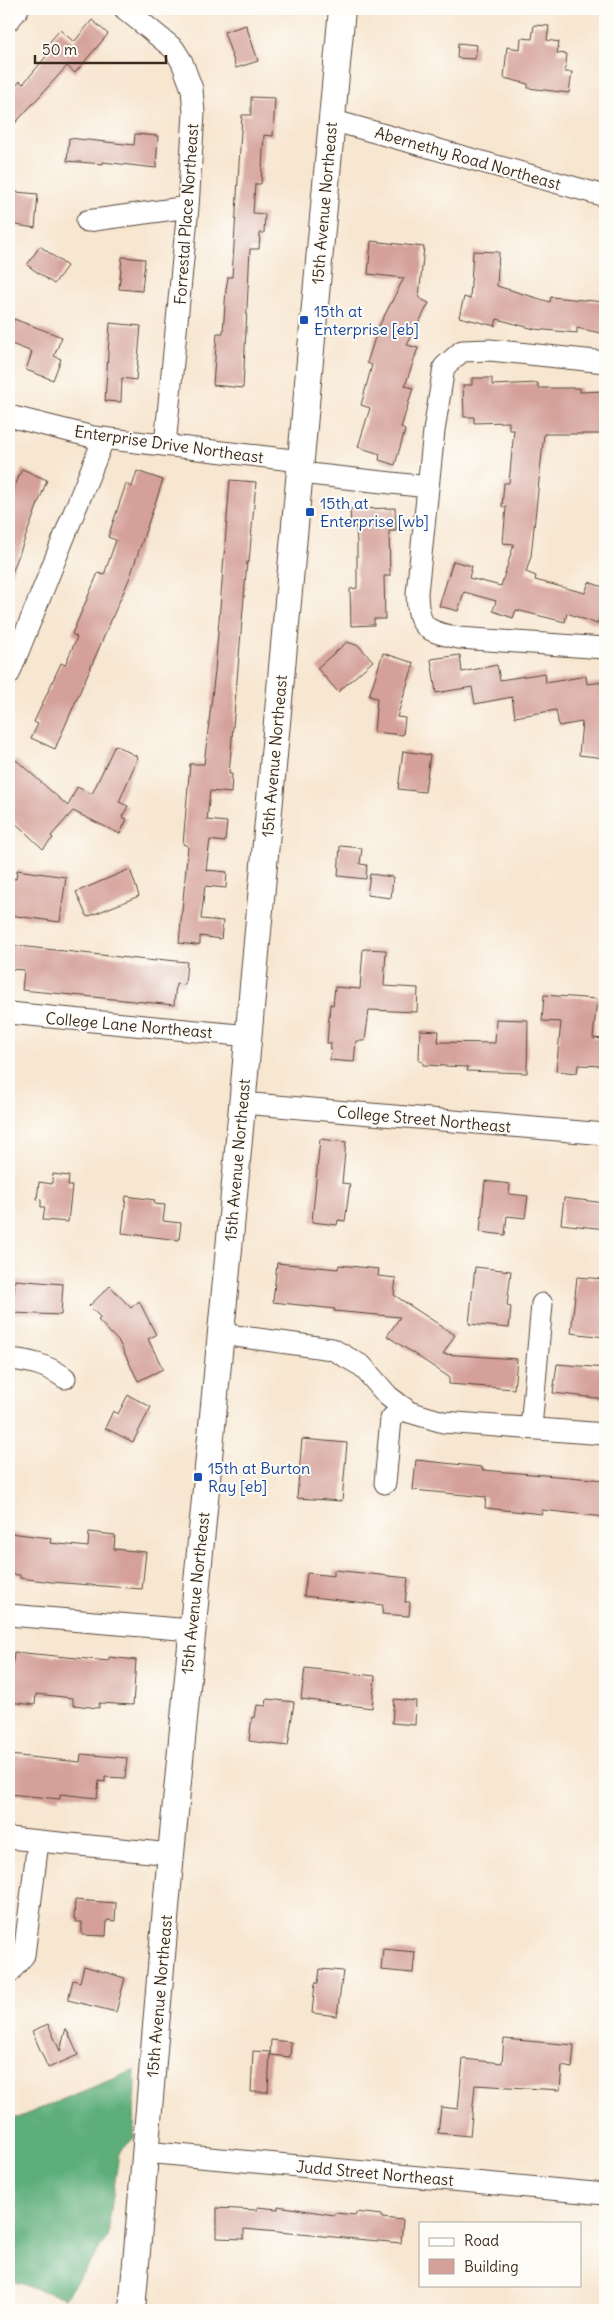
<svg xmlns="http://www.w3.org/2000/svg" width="614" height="2319" viewBox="0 0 614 2319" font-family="Delius,sans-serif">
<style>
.forest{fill:#5dae7a;stroke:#4c6c4c}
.building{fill:#d4a099}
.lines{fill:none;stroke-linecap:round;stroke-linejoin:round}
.minor-casing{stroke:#574639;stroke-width:23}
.tertiary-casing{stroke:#574639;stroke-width:28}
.minor{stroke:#fff;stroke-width:21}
.tertiary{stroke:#fff;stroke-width:26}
.transit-dot{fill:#1a4fb4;stroke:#fdfcf7;stroke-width:2}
.labels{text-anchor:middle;stroke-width:4;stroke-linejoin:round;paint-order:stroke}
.street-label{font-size:16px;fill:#3b2a1e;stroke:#fdfcf7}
.transit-label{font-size:16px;fill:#164399;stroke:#fdfcf7;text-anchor:start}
</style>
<rect width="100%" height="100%" fill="#fdfcf7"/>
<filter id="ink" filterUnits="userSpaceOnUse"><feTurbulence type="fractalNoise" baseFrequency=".02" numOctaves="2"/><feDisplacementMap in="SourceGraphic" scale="10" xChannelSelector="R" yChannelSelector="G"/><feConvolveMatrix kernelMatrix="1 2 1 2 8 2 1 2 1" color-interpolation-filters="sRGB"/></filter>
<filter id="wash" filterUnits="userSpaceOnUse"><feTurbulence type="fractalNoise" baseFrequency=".0096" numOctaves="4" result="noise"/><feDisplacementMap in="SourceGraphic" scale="20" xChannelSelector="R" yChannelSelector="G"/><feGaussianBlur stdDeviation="1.12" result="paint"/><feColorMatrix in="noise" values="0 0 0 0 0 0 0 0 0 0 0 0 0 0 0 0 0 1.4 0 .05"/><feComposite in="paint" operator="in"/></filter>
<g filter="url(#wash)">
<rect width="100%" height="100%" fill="#f7e6d0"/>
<path class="forest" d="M135,2070L134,2138L119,2153L107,2238L65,2298L9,2280V2116L17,2118Z"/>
<g id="blocks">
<path class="building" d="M92,20L108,34L75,73L67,66L9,130V94L20,81L23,84L50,52L45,47L60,30L74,42Z
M246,25L258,61L236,68L224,32Z
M534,25L549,26L547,40L559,42L557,53L567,54L565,72H572L569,93L528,88V84L504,78L507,47L520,49L521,38L532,39Z
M458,43L477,45L475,59L457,58Z
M251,97L275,98L273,136L264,135L261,184H255L253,213L265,214L264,233H260L259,249H250L243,388L213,385L217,333H223L226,289L228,277H232L242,115H251Z
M135,134L158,136L156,168L103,162V164L67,161L69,138L134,145Z
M16,192L38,194L35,228L9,224V207H15Z
M371,241L424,247L419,298L429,303L407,345L418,348L405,386L413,388L401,428L405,430L395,465L379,460L380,454L358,447L370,408L361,405L372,365L367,363L378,328L404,278L368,274Z
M40,246L67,266L54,284L27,265Z
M473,251L499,252L497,286L550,302L551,297L605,302V334L577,328V333L534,329L497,319L495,326L459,317L464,297L470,299Z
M122,257L145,259L142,291L119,289Z
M14,319L62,337L54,356L61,359L53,380L26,370L32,352L9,343V335Z
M110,323L141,326L136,380L122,378L121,402L105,401Z
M472,378H492V385L538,383V388H580V392L605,391V434H544L531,556L526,572L536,576L535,580L585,593L589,582L605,588V618L600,616L597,624L567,613L565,622L516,610L513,618L493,611L496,601L464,592L458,611L439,606L453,561L472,566L469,578L501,586L514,544L503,543L506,507H502L504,483H509L514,430H509V422L474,423V417H464L463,385H472Z
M22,469L47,480L9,581V501Z
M137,471L163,480L130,577L55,749L31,738L38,724L34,722L61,663L65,665L77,637L72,634L98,573L104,575L116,540L108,537L126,484L132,487Z
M230,480L256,482L249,562H247L229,774H232L231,793L210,791L207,820L227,822L225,842L210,840L206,870L227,872L226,888L205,886L201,919L223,921L221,939L200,936V944L195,945L179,943L188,846L183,844L190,764H204L215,671Z
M395,508L396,531H389L390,576H384L385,619H374V625L351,626L350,589L357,588V543L356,527H351L350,509Z
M347,642L359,646L373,661L338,692L317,668Z
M383,653L414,663L397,717L405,718L403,735L374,732L377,698L369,696Z
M460,655L462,672L497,665L500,680L545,673L546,683L586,676L587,684L605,682V758L579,755L582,722L559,726L556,710L515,717L512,697L475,704L472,687L436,693L431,659Z
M115,745L138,757L119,802L128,806L122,817L127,819L120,834L73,811L51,836L53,838L43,849L9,817V768L16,760L68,806L77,787L92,794Z
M403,751L430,755L425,792L398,789Z
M340,846L362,848L360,864L367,865L366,879L338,876Z
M130,869L139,896L87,917L76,892Z
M17,870L66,877L60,922L9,915V878L16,879Z
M370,874L393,877L391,898L367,895Z
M9,945L156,961V959L187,962L185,985L176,984L174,1005L22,990L24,970L9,969Z
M363,949L386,950L384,986L418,988L417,1012L369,1010L365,1041H356L354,1062L330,1060L331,1043H327L330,1004L333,1005L335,987L360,989Z
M544,995L597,999L593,1038L605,1039V1066L578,1065L577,1073L556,1071L561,1022L542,1021Z
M496,1019L528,1020L527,1073L467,1071L468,1067L423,1065V1062L419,1061L420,1030L439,1031L438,1042L495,1043Z
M320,1139L346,1142L342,1183L350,1184L345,1221L338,1220L337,1225L312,1222Z
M53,1174L69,1176L68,1186H72L68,1222L43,1220L45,1207H41V1200L37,1199L39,1182L52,1184Z
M485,1181L510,1184L509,1194L528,1196L525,1218L507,1216L505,1235L480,1232Z
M126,1196L155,1200L154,1204L165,1205L163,1221L181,1223L179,1240L122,1233Z
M564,1198L605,1203V1229L561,1224Z
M277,1263L338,1269L339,1265L379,1269L378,1276L396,1278L394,1295L455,1335L443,1354L517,1359L514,1389L449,1384V1377L387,1336L400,1317L334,1311L335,1309L273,1302Z
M475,1267L511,1271L507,1306L511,1307L509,1328L469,1324Z
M577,1277L605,1279V1337L571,1333Z
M15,1280L63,1284L61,1315L12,1313Z
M110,1286L131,1308L139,1301L156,1335L148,1339L163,1369L138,1381L119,1342L98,1320L101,1318L89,1306Z
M557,1364L605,1368V1399L553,1393Z
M128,1395L151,1407L133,1442L105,1428L113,1411L118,1414Z
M302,1439L347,1443L342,1501L297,1498Z
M416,1460L482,1467V1470L605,1480V1517L542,1510V1514L485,1508L486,1497L413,1490Z
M89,1532L115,1535L114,1549L146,1552L142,1589L52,1582L20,1578V1575L9,1574V1533L51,1538L50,1543L88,1547Z
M334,1570L408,1578L405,1602H410L409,1616L382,1614L383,1605L304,1596L307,1573L334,1576Z
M14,1652L109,1661V1657L136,1660L133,1705L99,1703V1708L73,1705V1698L36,1694L35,1705L9,1702Z
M305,1668L375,1676L372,1708L301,1699Z
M267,1699L294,1702L288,1746L249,1741L252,1717H255L257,1705L266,1706Z
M394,1699L416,1701L415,1725L392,1723Z
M81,1754L127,1758L125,1778L105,1777V1782L99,1781L97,1798L60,1794V1799L9,1794V1755L80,1762Z
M75,1900L116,1903L115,1921L107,1920L106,1936L82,1935V1922H76V1919H74Z
M383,1949L415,1952L413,1973L381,1970Z
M84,1966L125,1978L116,2012L68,2000L73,1980L80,1982Z
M320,1969L343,1971L337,2016L312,2013L315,1983H318Z
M48,2024L60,2051L66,2028L78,2055L48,2068L32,2031Z
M504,2039L574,2045L572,2068L562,2066L560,2090L475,2085L470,2136L438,2133L441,2107L458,2109L463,2059L502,2063Z
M271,2040L291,2042L290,2057L270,2055Z
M253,2051L270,2052L268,2092H251Z
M278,2206L334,2215L335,2213L356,2215V2212L382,2215V2218L403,2220L401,2243L244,2229V2239L217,2238V2208L257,2210V2207L278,2209Z"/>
</g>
</g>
<g filter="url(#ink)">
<use href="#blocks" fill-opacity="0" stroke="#574639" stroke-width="1"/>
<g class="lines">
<g class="minor-casing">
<path id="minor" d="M125,9L174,49L182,62L192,89L194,113L188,207L165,445
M9,20L18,9
M331,120L605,196
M87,221L188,207
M605,362L490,350L462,351L444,367L434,431L417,593C418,629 426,631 459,638L605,648
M9,416L93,437L301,461
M300,473L428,487
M9,674L104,438
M9,1013L249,1036
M242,1103L605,1134
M221,1334L332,1349L362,1366L388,1396L409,1412L443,1422L605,1434
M9,1359C31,1361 47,1365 65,1378
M531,1428L542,1304
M385,1483L391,1419L403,1407
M9,1615L191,1630
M9,1838L171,1854
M9,1973L24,1955L38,1842
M145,2152L605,2194"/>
</g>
<g class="tertiary-casing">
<path id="tertiary" d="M132,2310L167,1896L230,1238L342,9"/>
</g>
<use href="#minor" class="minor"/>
<use href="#tertiary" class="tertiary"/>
</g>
</g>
<g class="transit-dot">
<rect x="299" y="315" width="10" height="10" rx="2.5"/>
<rect x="305" y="507" width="10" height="10" rx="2.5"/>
<rect x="193" y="1472" width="10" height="10" rx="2.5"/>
</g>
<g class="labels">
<g class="street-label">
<text transform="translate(468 158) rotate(16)" y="6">Abernethy Road Northeast</text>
<text transform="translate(324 203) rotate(-85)" y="6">15th Avenue Northeast</text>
<text transform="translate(186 214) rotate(-86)" y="6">Forrestal Place Northeast</text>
<text transform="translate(169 444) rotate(8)" y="6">Enterprise Drive Northeast</text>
<text transform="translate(274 756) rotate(-85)" y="6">15th Avenue Northeast</text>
<text transform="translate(129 1025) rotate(5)" y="6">College Lane Northeast</text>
<text transform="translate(424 1119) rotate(5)" y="6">College Street Northeast</text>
<text transform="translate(237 1160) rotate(-85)" y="6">15th Avenue Northeast</text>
<text transform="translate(195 1593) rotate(-84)" y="6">15th Avenue Northeast</text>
<text transform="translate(159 1996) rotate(-85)" y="6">15th Avenue Northeast</text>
<text transform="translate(375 2173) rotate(5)" y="6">Judd Street Northeast</text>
</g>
<g class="transit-label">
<text x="314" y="317">15th at<tspan x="314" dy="18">Enterprise [eb]</tspan></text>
<text x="320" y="509">15th at<tspan x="320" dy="18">Enterprise [wb]</tspan></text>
<text x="208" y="1474">15th at Burton<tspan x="208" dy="18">Ray [eb]</tspan></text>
</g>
</g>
<rect width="614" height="2319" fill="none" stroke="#fdfcf7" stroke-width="30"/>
<rect x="419" y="2222" width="162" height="65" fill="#fdfcf7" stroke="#afa8a0"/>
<rect x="429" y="2238" width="25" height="8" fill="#ffffff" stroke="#afa8a0"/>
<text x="464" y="2246" font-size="15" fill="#3b2a1e">Road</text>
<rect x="429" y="2259" width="25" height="15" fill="#d4a099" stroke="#afa8a0"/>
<text x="464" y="2272" font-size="15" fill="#3b2a1e">Building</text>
<path d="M35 55v8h131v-8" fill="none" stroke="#3b2a1e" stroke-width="2.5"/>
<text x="42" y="55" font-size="15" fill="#3b2a1e" stroke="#fdfcf7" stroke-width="4" paint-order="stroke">50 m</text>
</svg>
